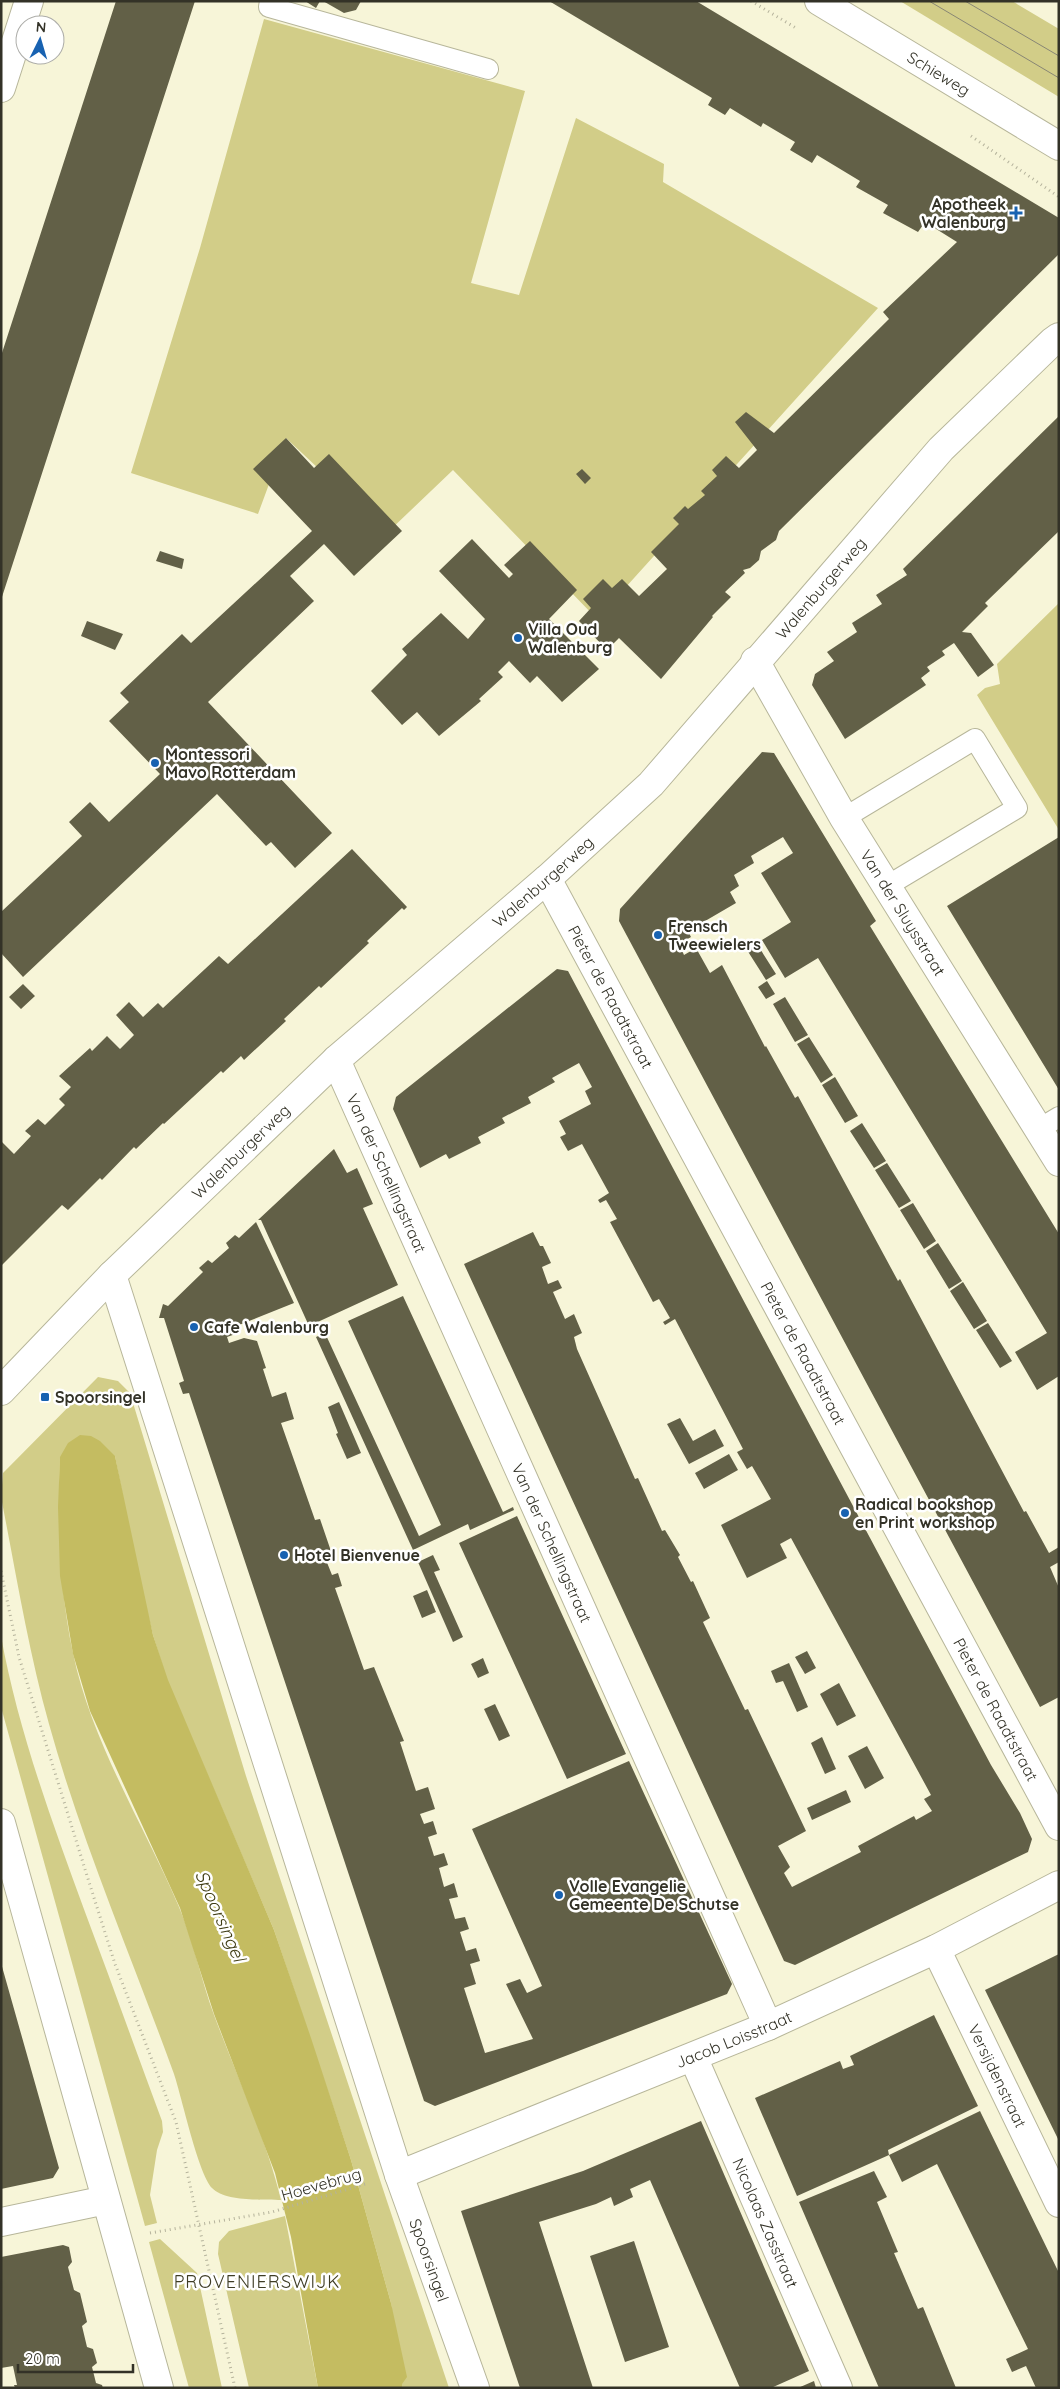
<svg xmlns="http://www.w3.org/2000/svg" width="1060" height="2389" viewBox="0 0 1060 2389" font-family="Quicksand,sans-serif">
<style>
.green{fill:#d2cd88}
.water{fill:#c4bc61}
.building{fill:#626047}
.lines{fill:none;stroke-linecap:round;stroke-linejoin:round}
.service-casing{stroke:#b7b69a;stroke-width:22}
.minor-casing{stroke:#b7b69a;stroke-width:30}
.tertiary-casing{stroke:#b7b69a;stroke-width:30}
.secondary-casing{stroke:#b7b69a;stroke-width:30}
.path{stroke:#b5b39c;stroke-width:3;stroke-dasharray:1 4;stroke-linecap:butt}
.service{stroke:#fff;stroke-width:20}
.minor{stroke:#fff;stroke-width:28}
.tertiary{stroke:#fff;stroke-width:28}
.secondary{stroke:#fff;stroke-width:28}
.tram{stroke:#888674;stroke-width:1}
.poi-dot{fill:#1862b1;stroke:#fff;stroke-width:2}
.labels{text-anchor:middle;stroke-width:5;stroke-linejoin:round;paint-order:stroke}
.street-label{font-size:16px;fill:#333227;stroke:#fff}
.poi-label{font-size:16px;font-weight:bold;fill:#333227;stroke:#fff;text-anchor:start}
.water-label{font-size:18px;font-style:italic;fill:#403d15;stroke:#fff}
.neighbourhood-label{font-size:18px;letter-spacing:1px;fill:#3f3d25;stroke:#fff}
</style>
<rect width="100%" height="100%" fill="#f7f5d8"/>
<path class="green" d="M900,1H1012L1059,29V97Z
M264,19L525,91L471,283L519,295L576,118L664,164L663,182L878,308L597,619L453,470L387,533L286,438L258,514L131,473L200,248Z
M1059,603V830L977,695L985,688L1000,684L997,664Z
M98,1377L118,1381L130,1393L246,1776L449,2388H402L391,2303L351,2160L274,1930L167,1680L153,1635L138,1574L115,1456L60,1457C58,1523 59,1588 73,1653C91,1741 144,1825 179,1907C194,1942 201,1980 214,2015C237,2077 266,2137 281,2200C263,2199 225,2202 212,2188C198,2173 182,2098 174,2074C132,1958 82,1843 49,1724C28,1649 16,1573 1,1497L3,1473Z
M1,1636C18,1730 52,1822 85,1912C111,1981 136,2051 162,2121L163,2132L157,2150L150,2195L157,2223L145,2226L1,1707Z
M285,2216L318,2388H249L218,2254L219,2242L229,2231Z
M160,2239L197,2273L222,2388H189L149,2242Z"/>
<path class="water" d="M80,1435L91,1436L100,1441L115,1456L153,1635L168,1680L274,1930L311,2038L351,2160L391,2303L407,2377L402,2384V2388H318L291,2237L275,2173L214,2014L180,1908L90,1711L73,1654L60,1576L58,1507L60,1457L68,1443Z"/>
<path class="building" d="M116,1H195L1,600V356Z
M305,1H320L316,8Z
M323,1H361L356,10L344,13Z
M549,1H696L1059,218V254L779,531L776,540L761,551L759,560L750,568L743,570L745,573L725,592L731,597L712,616L713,617L661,679L619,638L607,650L579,621L591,608L583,599L603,579L612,588L622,579L639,596L667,569L651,552L679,524L673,518L685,506L688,509L705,495L701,491L717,476L712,470L726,456L739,468L757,450L735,422L746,412L774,433L889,319L883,312L957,242L925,222L918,232L883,213L888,205L856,187L860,181L817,155L812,163L790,150L795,142L763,123L761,127L730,108L725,115L708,105L712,98Z
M1059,416V531L985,603L988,606L962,632L971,633L994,665L978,677L954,643L942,651L945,655L927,667L930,671L921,678L926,685L845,739L812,685L815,674L834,661L827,652L857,632L852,623L882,604L876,595L907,575L903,569Z
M286,438L314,468L329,454L402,531L354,576L324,544L290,576L314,601L208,702L332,833L295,868L271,842L266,846L217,794L23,977L1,953V912L82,836L69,822L90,802L109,822L160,774L109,721L129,702L120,693L182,634L191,643L312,531L253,469Z
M582,469L591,478L585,484L576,474Z
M472,539L509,578L513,574L504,565L530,541L577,590L549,619L599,669L562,702L537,676L530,683L509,661L498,672L503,677L479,699L481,701L439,736L417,712L402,725L371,691L407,655L402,649L441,613L468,639L485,619L439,571Z
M160,551L184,559L182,569L156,561Z
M87,621L123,634L115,650L81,636Z
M762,752L774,753L876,921L870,926L1059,1234V1376L1037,1390L1015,1352L1047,1333L1018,1285L818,958L785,978L762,940L791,922L761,873L793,853L783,837L751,856L754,863L734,875L739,886L730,892L736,903L688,931L691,937L679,944L684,955L696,948L710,973L722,965L765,1047L766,1046L795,1098L798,1096L898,1281L900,1279L1024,1512L1026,1511L1049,1553L1059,1547V1562L1050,1567L1059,1588V1697L1040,1707L619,921L620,909Z
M1059,837V1090L947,906Z
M352,849L407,907L404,910L402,908L367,941L369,943L321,988L319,986L284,1019L286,1021L244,1060L241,1056L223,1073L221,1071L164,1124L163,1123L136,1149L134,1147L102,1180L100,1178L68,1210L62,1205L1,1266V1141L14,1154L31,1136L25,1131L38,1119L45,1125L65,1105L59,1099L71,1087L59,1076L90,1048L92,1051L107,1036L120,1049L134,1035L116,1015L129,1002L143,1017L158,1003L163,1008L219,956L228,964Z
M757,944L776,974L766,980L747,950Z
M557,969L568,971L991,1765L1020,1813L1032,1839L1028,1852L795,1965L784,1961L464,1264L533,1232L540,1246H543L551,1263L542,1267L548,1284L558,1280L562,1288L553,1292L565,1319L574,1314L582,1333L574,1337L577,1349L635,1479L638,1478L662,1531L665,1530L680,1555L678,1557L691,1582L693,1581L710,1618L703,1622L745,1710L748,1709L806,1831L778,1846L790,1867L784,1873L792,1887L861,1852L858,1846L914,1816L916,1820L932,1811L924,1799L931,1795L791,1538L780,1544L787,1558L747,1578L721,1525L771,1499L752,1466L747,1469L737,1452L743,1449L675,1319L665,1325L663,1322L670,1318L659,1299L653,1302L610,1222L617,1219L606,1200L600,1203L598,1200L609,1193L582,1144L568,1151L560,1137L566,1134L559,1121L591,1104L585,1091L592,1087L579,1063L552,1078L555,1082L528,1097L531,1103L502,1118L505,1123L478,1137L481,1143L449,1159L446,1154L420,1168L393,1109L396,1097Z
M767,981L775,994L766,999L758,987Z
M23,984L35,996L21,1009L9,997Z
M785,997L808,1035L795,1042L773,1004Z
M809,1037L833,1075L821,1083L797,1044Z
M835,1077L858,1116L845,1123L822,1085Z
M862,1123L886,1161L874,1168L850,1131Z
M334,1149L347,1173L357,1168L373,1204L363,1208L398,1285L309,1326L261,1220H258Z
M887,1163L911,1201L899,1208L875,1170Z
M913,1203L936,1241L924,1249L900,1210Z
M256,1222L294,1303L239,1325L241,1332L227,1337L229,1343L244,1338L257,1341L266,1368L263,1369L272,1397L286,1392L294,1419L281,1423L315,1520L320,1519L333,1557L326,1560L332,1575L338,1573L342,1586L335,1588L364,1670L374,1667L404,1741L400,1742L416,1791L428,1787L435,1809L420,1814L424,1824L433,1821L437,1834L428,1837L434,1856L444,1853L448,1865L439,1868L444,1887L454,1883L458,1897L449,1899L455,1919L465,1917L469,1929L460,1932L466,1951L476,1948L480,1961L470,1964L476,1984L464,1988L485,2053L533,2039L506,1984L520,1979L527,1993L542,1986L472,1829L629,1761L732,1984L727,1994L435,2106L424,2101L189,1393L183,1394L179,1383L184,1381L164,1318H159L163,1304L168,1306L203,1272L199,1268L208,1260L212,1263L229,1248L226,1243L235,1235L239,1238Z
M938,1243L962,1281L949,1289L926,1251Z
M963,1282L987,1321L974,1329L950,1291Z
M403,1296L503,1512L513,1507L514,1510L470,1530L468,1524L413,1550L316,1337L325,1333L419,1536L441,1525L348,1321Z
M988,1323L1012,1361L1000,1368L976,1330Z
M339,1402L361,1453L347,1459L336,1434L338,1433L328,1407Z
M680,1418L693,1441L715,1429L724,1446L689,1464L667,1424Z
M729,1454L738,1470L704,1489L695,1473Z
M517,1516L626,1754L567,1779L459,1543Z
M433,1555L440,1570L434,1572L463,1637L453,1642L418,1562Z
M427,1590L436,1612L422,1618L413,1596Z
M807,1651L816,1668L805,1674L795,1657Z
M483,1658L489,1673L478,1678L471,1664Z
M789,1663L808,1707L797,1712L783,1681L776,1683L771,1671Z
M839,1683L856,1716L837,1726L820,1694Z
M495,1704L510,1736L499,1741L484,1709Z
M822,1737L836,1769L825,1774L811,1743Z
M867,1746L884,1778L865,1789L848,1756Z
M846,1790L851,1802L812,1820L807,1808Z
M1059,1954V2141L985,1990Z
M1,1963L59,2168L53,2178L1,2189Z
M934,2015L978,2106L888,2150L889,2155L797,2196L755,2098L840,2061L843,2069L854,2065L850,2056Z
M980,2111L1059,2273V2388H1036L1026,2366L1012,2372L1006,2359L1028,2349L937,2164L902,2182L889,2155Z
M701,2121L809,2371L771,2388H740L650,2180L630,2189L633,2197L614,2206L611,2197L596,2204L539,2222L593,2388H520L461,2211L583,2171Z
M874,2171L887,2197L877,2202L898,2252L894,2253L918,2309L923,2307L956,2388H879L799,2202Z
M634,2241L669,2347L625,2362L590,2256Z
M63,2245L69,2247L72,2262L68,2267L74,2290L80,2293L87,2322L82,2326L87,2347L93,2349L97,2363L92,2367L96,2383L102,2385L103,2388H15L14,2385H17L13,2366L1,2368V2257Z
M814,2381L816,2388H798Z"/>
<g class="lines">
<g class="service-casing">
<path id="service" d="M270,1L269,7L488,69
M844,818L975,739L1017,808L887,886
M1039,1129L1059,1117"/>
</g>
<g class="minor-casing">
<g id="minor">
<path d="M1,88L29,1"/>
<path id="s1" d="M755,661L844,818L1059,1162"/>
<path id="s2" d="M547,879L1059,1826"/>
<path id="s3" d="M336,1060L768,2026"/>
<path id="s4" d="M112,1275L399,2175L475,2388"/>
<path d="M1,1823L159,2388"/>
<path id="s5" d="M936,1949L1059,2203"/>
<path id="s6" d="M693,2057L838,2388"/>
<path id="s7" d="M399,2175L768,2026L936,1949L1059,1885"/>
<path d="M1,2222L106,2200"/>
</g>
</g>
<g class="tertiary-casing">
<g id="tertiary">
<path id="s8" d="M1,1391L112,1275L336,1060L547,879L651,784L941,449L1052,342L1059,337"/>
</g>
</g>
<g class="secondary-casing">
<g id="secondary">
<path id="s9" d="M819,1L1059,146"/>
</g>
</g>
<path class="path" d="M751,1L796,28
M971,136L1059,197
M1,1571L19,1657L89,1882L115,1964L176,2122L235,2388
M150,2233L272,2212L365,2184"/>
<use href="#service" class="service"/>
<use href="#minor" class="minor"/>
<use href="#tertiary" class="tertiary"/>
<use href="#secondary" class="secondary"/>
<path class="tram" d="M929,1L1059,78
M965,1L1059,56"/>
</g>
<g class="poi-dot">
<path d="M1013.5 205.5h5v5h5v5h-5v5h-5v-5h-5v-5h5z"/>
<circle cx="518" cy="638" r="5"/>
<circle cx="155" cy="763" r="5"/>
<circle cx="658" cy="935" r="5"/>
<circle cx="194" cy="1327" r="5"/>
<rect x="40" y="1392" width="10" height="10" rx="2.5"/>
<circle cx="845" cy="1513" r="5"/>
<circle cx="284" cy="1555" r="5"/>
<circle cx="559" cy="1895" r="5"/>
</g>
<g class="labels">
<g class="street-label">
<text dy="6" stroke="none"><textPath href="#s9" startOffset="140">Schieweg</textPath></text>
<text dy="6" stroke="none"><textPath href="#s8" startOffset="1149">Walenburgerweg</textPath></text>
<text dy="6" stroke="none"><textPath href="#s8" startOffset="744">Walenburgerweg</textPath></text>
<text dy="6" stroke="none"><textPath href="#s1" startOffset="292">Van der Sluysstraat</textPath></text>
<text dy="6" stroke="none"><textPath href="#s2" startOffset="134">Pieter de Raadtstraat</textPath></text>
<text dy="6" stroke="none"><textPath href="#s8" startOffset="339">Walenburgerweg</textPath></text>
<text dy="6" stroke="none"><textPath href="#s3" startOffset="124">Van der Schellingstraat</textPath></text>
<text dy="6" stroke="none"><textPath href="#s2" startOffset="539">Pieter de Raadtstraat</textPath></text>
<text dy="6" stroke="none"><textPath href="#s3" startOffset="529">Van der Schellingstraat</textPath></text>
<text dy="6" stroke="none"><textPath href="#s2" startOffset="944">Pieter de Raadtstraat</textPath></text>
<text dy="6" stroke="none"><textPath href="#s7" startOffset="361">Jacob Loisstraat</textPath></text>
<text dy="6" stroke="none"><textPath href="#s5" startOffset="141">Versijdenstraat</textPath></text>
<text transform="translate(321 2184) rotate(-16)" y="6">Hoevebrug</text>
<text dy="6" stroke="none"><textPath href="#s6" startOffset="181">Nicolaas Zasstraat</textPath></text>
<text dy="6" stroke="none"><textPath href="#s4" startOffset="1035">Spoorsingel</textPath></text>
</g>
<g class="poi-label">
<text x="1006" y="210" text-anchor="end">Apotheek<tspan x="1006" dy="18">Walenburg</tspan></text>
<text x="528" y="635">Villa Oud<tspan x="528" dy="18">Walenburg</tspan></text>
<text x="165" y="760">Montessori<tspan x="165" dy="18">Mavo Rotterdam</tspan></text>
<text x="668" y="932">Frensch<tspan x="668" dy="18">Tweewielers</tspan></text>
<text x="204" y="1333">Cafe Walenburg</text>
<text x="55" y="1403">Spoorsingel</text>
<text x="855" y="1510">Radical bookshop<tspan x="855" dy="18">en Print workshop</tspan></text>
<text x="294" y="1561">Hotel Bienvenue</text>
<text x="569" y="1892">Volle Evangelie<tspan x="569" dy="18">Gemeente De Schutse</tspan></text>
</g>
<g class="water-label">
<text transform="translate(220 1916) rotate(66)" y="6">Spoorsingel</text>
</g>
<g class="neighbourhood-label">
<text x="257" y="2288">PROVENIERSWIJK</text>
</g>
</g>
<rect width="1060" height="2389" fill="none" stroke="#333227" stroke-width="5"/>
<g transform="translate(40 40) rotate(5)"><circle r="24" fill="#ffffff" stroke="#adada9"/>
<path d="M0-4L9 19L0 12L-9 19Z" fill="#1862b1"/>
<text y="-8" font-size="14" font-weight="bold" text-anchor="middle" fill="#333227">N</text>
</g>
<path d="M18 2364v8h115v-8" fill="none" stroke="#333227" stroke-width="2.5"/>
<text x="25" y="2364" font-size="15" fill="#333227" stroke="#ffffff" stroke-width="4" paint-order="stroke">20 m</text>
</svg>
